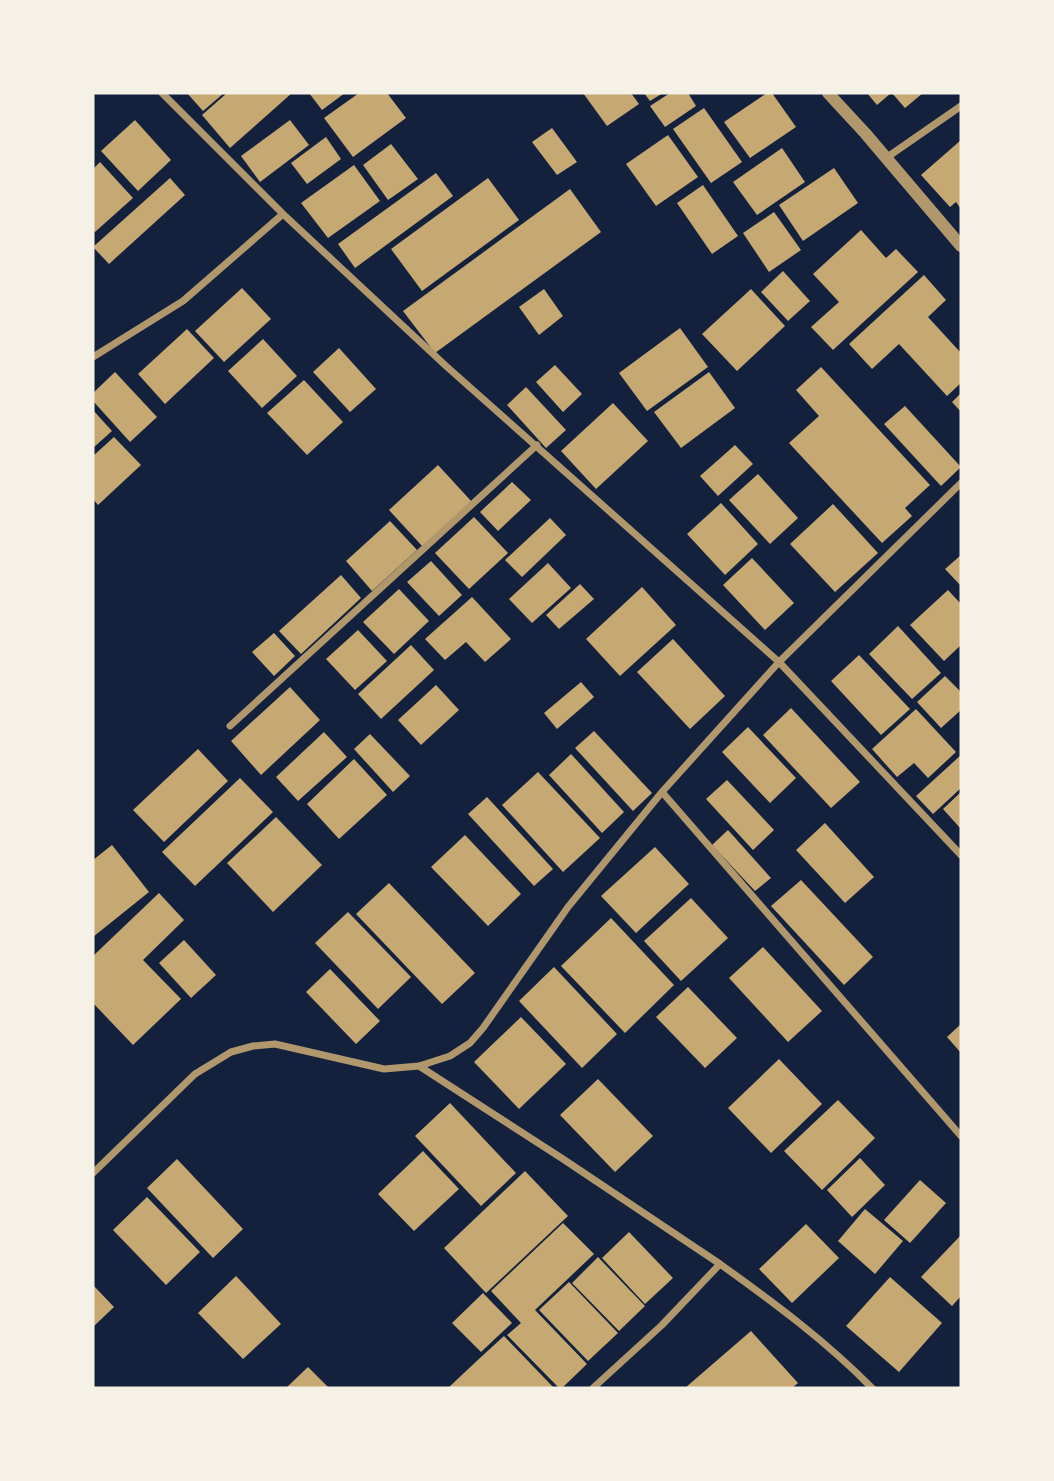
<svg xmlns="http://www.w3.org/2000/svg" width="1054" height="1481" viewBox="0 0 1054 1481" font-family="'Space Grotesk',sans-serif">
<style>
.building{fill:#c6a872}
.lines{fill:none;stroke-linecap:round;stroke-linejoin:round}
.minor{stroke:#b1986c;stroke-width:7}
.tertiary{stroke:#b1986c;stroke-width:12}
</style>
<rect width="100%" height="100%" fill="#14213d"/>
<path class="building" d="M187,93H224L203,111Z
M227,93H292L230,148L202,115Z
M309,93H345L322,110Z
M359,93H387L406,118L353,157L324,118Z
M583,93H631L639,104L607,126Z
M644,93H663L650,101Z
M670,93H688L696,106L665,127L650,106Z
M767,93H772L796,127L750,158L724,122Z
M867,93H891L877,105Z
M892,93H923L905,108Z
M704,108L742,162L711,183L673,129Z
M135,120L171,160L138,191L101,151Z
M290,120L309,145L260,182L241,156Z
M552,128L577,162L557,175L532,142Z
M668,135L698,177L656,206L626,164Z
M326,137L341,159L307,184L291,163Z
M961,140V209L956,202L950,207L921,175Z
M391,144L418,179L388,200L363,165Z
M782,148L805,182L757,215L733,182Z
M100,162L133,198L95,232L93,229V169Z
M354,165L380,201L328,238L301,203Z
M834,168L858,203L803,241L779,205Z
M436,173L453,196L355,268L338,244Z
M170,178L185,195L109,264L93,247Z
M488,178L519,220L422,291L391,249Z
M703,185L738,236L712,254L677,203Z
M570,189L601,232L435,353L403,311Z
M774,212L801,250L769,272L743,233Z
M861,230L886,258L896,249L918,272L833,350L811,327L839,302L813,274Z
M783,271L810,301L788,321L761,292Z
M924,275L946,300L928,317L961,353V383L947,396L899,344L872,369L849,344Z
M242,288L271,319L224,362L195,331Z
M544,289L563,316L539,335L519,307Z
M751,289L785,326L737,371L702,334Z
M680,328L708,367L647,411L619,373Z
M187,329L214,358L165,404L138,374Z
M263,339L297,376L262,408L228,371Z
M339,348L376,389L350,412L313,372Z
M555,365L582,394L563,412L536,382Z
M821,367L930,485L905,508L912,516L882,543L789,443L819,416L796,390Z
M115,372L157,417L130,442L93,401V393Z
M709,372L735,408L681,448L654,412Z
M304,380L343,422L307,455L267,413Z
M526,387L566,430L546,448L507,405Z
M961,393V412L952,402Z
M613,403L648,441L596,489L561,451Z
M905,406L961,467L941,486L884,424Z
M93,410L112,431L93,448Z
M114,437L141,465L98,505L93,499V456Z
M735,445L753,464L718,496L700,476Z
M438,465L472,502L423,547L389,510Z
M758,474L798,518L770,544L729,500Z
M512,482L531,500L498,531L480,512Z
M721,503L758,544L725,575L687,534Z
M833,504L878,553L835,592L790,544Z
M474,517L508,553L469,589L435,553Z
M550,518L566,535L522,577L505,560Z
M390,521L417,550L372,591L346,561Z
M961,555V586L945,569Z
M752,558L794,603L765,630L723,585Z
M431,561L462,595L439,616L407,582Z
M548,563L571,588L532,623L509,599Z
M341,575L361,598L301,654L279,631Z
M580,584L594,599L559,629L546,615Z
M642,587L676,625L620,676L586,639Z
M399,589L429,621L394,654L363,622Z
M948,590L961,604V645L944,661L910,625Z
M472,597L511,639L485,662L466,642L445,660L425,639Z
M898,626L941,673L912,699L869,654Z
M358,630L387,661L355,690L326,659Z
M274,633L295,656L274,676L252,652Z
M673,639L725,696L690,729L637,672Z
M411,645L434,670L381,719L358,694Z
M859,655L910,709L881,735L831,681Z
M945,676L961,692V710L941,728L917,702Z
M581,682L594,697L557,729L544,713Z
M436,685L459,710L421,745L398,720Z
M290,687L320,720L261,775L231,741Z
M791,708L860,782L831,808L763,735Z
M916,709L956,752L928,778L914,763L897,777L872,749Z
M748,727L796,778L770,803L722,752Z
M594,731L652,793L633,811L575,748Z
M324,732L347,757L298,801L276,777Z
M370,734L410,776L393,792L354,749Z
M198,749L228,781L164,842L133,810Z
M571,754L624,812L602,833L549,775Z
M961,755V788L933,814L916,796Z
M354,759L387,795L339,839L307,804Z
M538,772L600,838L563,872L502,805Z
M240,778L273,812L195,886L162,852Z
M727,780L774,830L753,850L706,799Z
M961,792V829L943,809Z
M487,797L553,869L534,886L468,814Z
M276,817L322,865L273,912L227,863Z
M825,823L874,877L845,903L796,850Z
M728,830L771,878L755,891L712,845Z
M465,835L521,894L488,926L431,867Z
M112,845L149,892L93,937V860Z
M655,847L689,884L636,933L601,896Z
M801,880L873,957L844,985L771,906Z
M389,883L475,973L442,1004L356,914Z
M159,893L184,920L143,960L181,999L133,1045L93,1003V956Z
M691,898L728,938L681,981L644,941Z
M348,912L411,977L378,1009L315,943Z
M611,918L674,985L625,1033L561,966Z
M184,940L216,975L191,998L159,963Z
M763,947L822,1011L788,1042L729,978Z
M554,967L617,1034L582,1068L519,1001Z
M330,969L380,1021L356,1044L306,992Z
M688,987L737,1038L705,1068L656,1017Z
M521,1017L566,1064L519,1109L474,1062Z
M961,1024V1053L947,1037Z
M779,1059L822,1104L771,1153L728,1108Z
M598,1079L653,1136L615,1172L560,1115Z
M838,1100L875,1138L822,1190L784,1151Z
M450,1103L516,1173L481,1206L415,1136Z
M423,1151L459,1189L414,1231L378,1194Z
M860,1158L885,1185L852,1217L827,1190Z
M177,1159L243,1229L213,1258L147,1188Z
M525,1171L568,1216L486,1293L444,1248Z
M920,1180L946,1203L910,1243L884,1220Z
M147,1197L200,1252L166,1285L113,1230Z
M865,1209L903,1241L875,1274L838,1241Z
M563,1223L594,1254L535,1310L587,1364L562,1388H559L507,1335L521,1323L491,1291Z
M806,1224L839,1258L792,1303L759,1269Z
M629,1232L673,1278L645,1304L602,1258Z
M961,1235V1296L952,1306L921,1277Z
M598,1257L645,1306L619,1331L572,1283Z
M236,1276L281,1324L243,1359L198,1313Z
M890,1277L942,1323L899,1372L846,1326Z
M569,1282L618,1333L588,1361L539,1310Z
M93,1285L114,1307L93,1327Z
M483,1293L512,1323L481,1352L452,1323Z
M751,1331L798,1383L792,1388H685Z
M504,1336L554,1388H448L481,1357Z
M308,1367L329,1388H286Z"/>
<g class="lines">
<path class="minor" d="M162,93L283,214L446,366L779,662L961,855
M886,158L961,106
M93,357L183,301L283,214
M230,726L537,445
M662,792L961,1136
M419,1066L563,1159L720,1264
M93,1173L195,1074L231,1052L253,1046L275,1044L384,1069L419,1066L450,1056L470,1043L483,1028L568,907L662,792L779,662L961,483
M593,1388L662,1325L720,1264C773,1302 826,1341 872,1388"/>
<path class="tertiary" d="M828,93L865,133L961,246"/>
</g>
<rect width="1054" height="1481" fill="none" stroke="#f6f1e7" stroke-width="189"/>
</svg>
